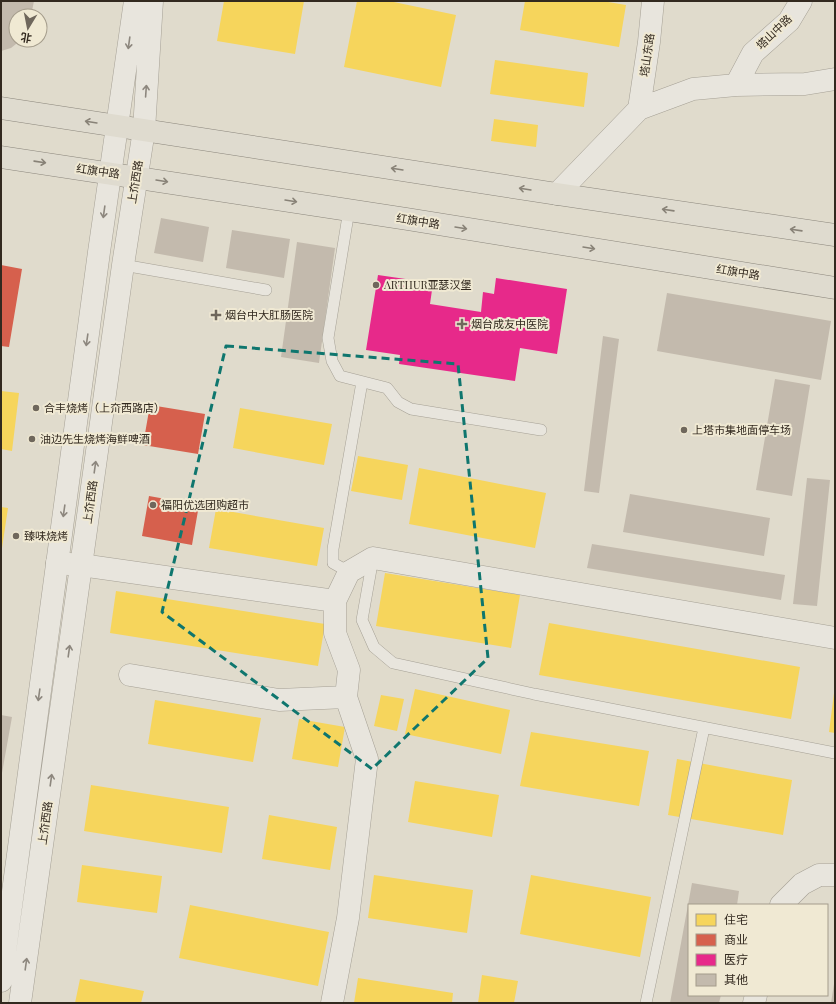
<svg xmlns="http://www.w3.org/2000/svg" width="836" height="1004" viewBox="0 0 836 1004" font-family="'Playfair Display','Noto Sans SC',serif">
<style>
.homes{fill:#f6d55c}
.shops{fill:#d6604d}
.health{fill:#e7298a}
.building{fill:#c3baad}
.lines{fill:none;stroke-linecap:round;stroke-linejoin:round}
.service-casing{stroke:#a5a095;stroke-width:12}
.minor-casing{stroke:#a5a095;stroke-width:23}
.tertiary-casing{stroke:#a5a095;stroke-width:23}
.primary-casing{stroke:#8b867c;stroke-width:23}
.service{stroke:#e8e5dd;stroke-width:11}
.minor{stroke:#e8e5dd;stroke-width:22}
.tertiary{stroke:#e8e5dd;stroke-width:22}
.primary{stroke:#dfdbcf;stroke-width:22}
.oneway{stroke:#8d877e}
.oneway2{stroke:#888277}
.marked{fill:none;stroke:#0f766e;stroke-width:3;stroke-dasharray:8 5;stroke-linejoin:round}
.poi-dot{fill:#6f675c;stroke:#f0e9d3;stroke-width:1.5}
.labels{text-anchor:middle;stroke-width:4;stroke-linejoin:round;paint-order:stroke}
.street-label{font-size:11px;fill:#32291f;stroke:#f0e9d3}
.poi-label{font-size:11px;fill:#32291f;stroke:#f0e9d3;text-anchor:start}
</style>
<rect width="100%" height="100%" fill="#e0dbcc"/>
<path class="homes" d="M224,1H304L295,54L217,41Z
M357,1H389L456,15L441,87L344,67Z
M525,1H602L626,5L619,47L520,30Z
M495,60L588,73L584,107L490,94Z
M494,119L538,125L536,147L491,141Z
M1,391L19,393L12,451L1,449Z
M240,408L332,424L324,465L233,448Z
M358,456L408,465L402,500L351,491Z
M419,468L546,493L535,548L409,524Z
M1,507L8,508L2,548H1Z
M216,509L324,528L317,566L209,548Z
M385,573L520,595L511,648L376,626Z
M116,591L325,624L318,666L110,633Z
M549,623L800,667L791,719L539,675Z
M415,689L510,710L501,754L405,734Z
M834,693H835V733L829,732Z
M381,695L404,699L397,731L374,726Z
M155,700L261,718L253,762L148,744Z
M299,719L345,727L338,767L292,759Z
M531,732L649,751L639,806L520,786Z
M677,759L792,780L783,835L668,815Z
M415,781L499,795L492,837L408,822Z
M91,785L229,807L222,853L84,831Z
M269,815L337,827L330,870L262,859Z
M82,865L162,876L157,913L77,902Z
M374,875L473,890L467,933L368,918Z
M531,875L651,897L640,957L520,934Z
M190,905L329,932L318,986L179,958Z
M482,975L518,981L514,1003H478Z
M358,978L453,993L452,1003H354Z
M80,979L144,991L141,1003H75Z"/>
<path class="shops" d="M1,265L22,269L9,347L1,346Z
M150,405L205,414L198,454L143,445Z
M149,496L199,505L192,545L142,536Z"/>
<path class="health" d="M378,275L433,283L430,304L481,312L483,292L494,294L496,278L567,289L557,354L520,348L515,381L399,364L400,355L366,350Z"/>
<path class="building" d="M1,1H34L31,16H16V40H21L11,48L1,51Z
M161,218L209,227L203,262L154,253Z
M232,230L290,239L284,278L226,268Z
M297,242L335,248L319,363L281,357Z
M667,293L831,321L821,380L657,351Z
M603,336L619,339L599,493L584,491Z
M775,379L810,385L792,496L756,490Z
M807,478L830,480L817,606L793,604Z
M630,494L770,518L764,556L623,532Z
M592,544L785,575L781,600L587,568Z
M1,715L12,717L2,773H1Z
M692,883L739,891L737,905H689V995H721L719,1003H670Z
M834,984L835,1003H831Z"/>
<g class="lines">
<g class="service-casing">
<path id="service" d="M349,210L328,338L332,361L340,376L387,388L398,402L411,409L541,430
M123,265L266,290
M373,558L362,620L374,647L393,663L534,694L835,753
M349,572L333,563V549L362,382
M646,1003L704,728"/>
</g>
<g class="minor-casing">
<path id="minor" d="M736,85L753,53L789,21L801,1
M639,109L649,42L653,1
M557,194L639,109L693,89L736,85L805,84L835,79
M57,563L81,565L335,601
M130,675L279,700L346,697
M781,905L802,884L819,875H835
M332,1003L348,918L367,759L346,697L349,670L335,633V601L349,572L373,558L835,638
M754,1003L756,995"/>
</g>
<g class="tertiary-casing">
<path id="tertiary" d="M1,981L99,252L135,1
M20,1003L123,265L144,130L152,1"/>
</g>
<g class="primary-casing">
<path id="primary" d="M1,108L557,194L835,235
M1,157L407,219L835,288"/>
</g>
<use href="#service" class="service"/>
<use href="#minor" class="minor"/>
<use href="#tertiary" class="tertiary"/>
<use href="#primary" class="primary"/>
</g>
<defs><path id="oneway-shaft" d="M-6 0H5M1.5-3L5.5 0L1.5 3" fill="none" stroke-width="1.6" stroke-linecap="round" stroke-linejoin="round"/></defs>
<g class="oneway">
<use href="#oneway-shaft" transform="translate(129 43) rotate(98)"/>
<use href="#oneway-shaft" transform="translate(146 91) rotate(-86)"/>
<use href="#oneway-shaft" transform="translate(104 212) rotate(98)"/>
<use href="#oneway-shaft" transform="translate(87 340) rotate(98)"/>
<use href="#oneway-shaft" transform="translate(95 467) rotate(-82)"/>
<use href="#oneway-shaft" transform="translate(64 511) rotate(98)"/>
<use href="#oneway-shaft" transform="translate(69 651) rotate(-82)"/>
<use href="#oneway-shaft" transform="translate(39 695) rotate(98)"/>
<use href="#oneway-shaft" transform="translate(51 780) rotate(-82)"/>
<use href="#oneway-shaft" transform="translate(26 964) rotate(-82)"/>
</g>
<g class="oneway2">
<use href="#oneway-shaft" transform="translate(91 122) rotate(-171)"/>
<use href="#oneway-shaft" transform="translate(40 162) rotate(8)"/>
<use href="#oneway-shaft" transform="translate(397 169) rotate(-171)"/>
<use href="#oneway-shaft" transform="translate(162 181) rotate(9)"/>
<use href="#oneway-shaft" transform="translate(525 189) rotate(-171)"/>
<use href="#oneway-shaft" transform="translate(291 201) rotate(9)"/>
<use href="#oneway-shaft" transform="translate(668 210) rotate(-172)"/>
<use href="#oneway-shaft" transform="translate(461 228) rotate(9)"/>
<use href="#oneway-shaft" transform="translate(796 230) rotate(-172)"/>
<use href="#oneway-shaft" transform="translate(589 248) rotate(9)"/>
</g>
<path class="marked" d="M226,346L458,364L488,658L372,769L162,612Z"/>
<g class="poi-dot">
<circle cx="376" cy="285" r="4"/>
<path d="M214 309h4v4h4v4h-4v4h-4v-4h-4v-4h4z"/>
<path d="M460 318h4v4h4v4h-4v4h-4v-4h-4v-4h4z"/>
<circle cx="36" cy="408" r="4"/>
<circle cx="684" cy="430" r="4"/>
<circle cx="32" cy="439" r="4"/>
<circle cx="153" cy="505" r="4"/>
<circle cx="16" cy="536" r="4"/>
</g>
<g class="labels">
<g class="street-label">
<text transform="translate(774 32) rotate(-44)" y="4">塔山中路</text>
<text transform="translate(647 55) rotate(-82)" y="4">塔山东路</text>
<text transform="translate(98 171) rotate(8)" y="4">红旗中路</text>
<text transform="translate(135 182) rotate(-81)" y="4">上夼西路</text>
<text transform="translate(418 221) rotate(9)" y="4">红旗中路</text>
<text transform="translate(738 272) rotate(9)" y="4">红旗中路</text>
<text transform="translate(90 502) rotate(-82)" y="4">上夼西路</text>
<text transform="translate(45 823) rotate(-82)" y="4">上夼西路</text>
</g>
<g class="poi-label">
<text x="384" y="289">ARTHUR亚瑟汉堡</text>
<text x="225" y="319">烟台中大肛肠医院</text>
<text x="471" y="328">烟台成友中医院</text>
<text x="44" y="412">合丰烧烤（上夼西路店）</text>
<text x="692" y="434">上塔市集地面停车场</text>
<text x="40" y="443">油边先生烧烤海鲜啤酒</text>
<text x="161" y="509">福阳优选团购超市</text>
<text x="24" y="540">臻味烧烤</text>
</g>
</g>
<rect width="836" height="1004" fill="none" stroke="#32291f" stroke-width="4"/>
<rect x="688" y="904" width="140" height="92" fill="#f0e9d3" stroke="#a49c8b"/>
<rect x="696" y="914" width="20" height="12" fill="#f6d55c" stroke="#a49c8b"/>
<text x="724" y="924" font-size="12" fill="#32291f">住宅</text>
<rect x="696" y="934" width="20" height="12" fill="#d6604d" stroke="#a49c8b"/>
<text x="724" y="944" font-size="12" fill="#32291f">商业</text>
<rect x="696" y="954" width="20" height="12" fill="#e7298a" stroke="#a49c8b"/>
<text x="724" y="964" font-size="12" fill="#32291f">医疗</text>
<rect x="696" y="974" width="20" height="12" fill="#c3baad" stroke="#a49c8b"/>
<text x="724" y="984" font-size="12" fill="#32291f">其他</text>
<g transform="translate(28 28) rotate(190)"><circle r="19" fill="#f0e9d3" stroke="#a49c8b"/>
<path d="M0-3L7 15L0 10L-7 15Z" fill="#6f675c"/>
<text y="-6" font-size="11" font-weight="bold" text-anchor="middle" fill="#32291f">北</text>
</g>
</svg>
